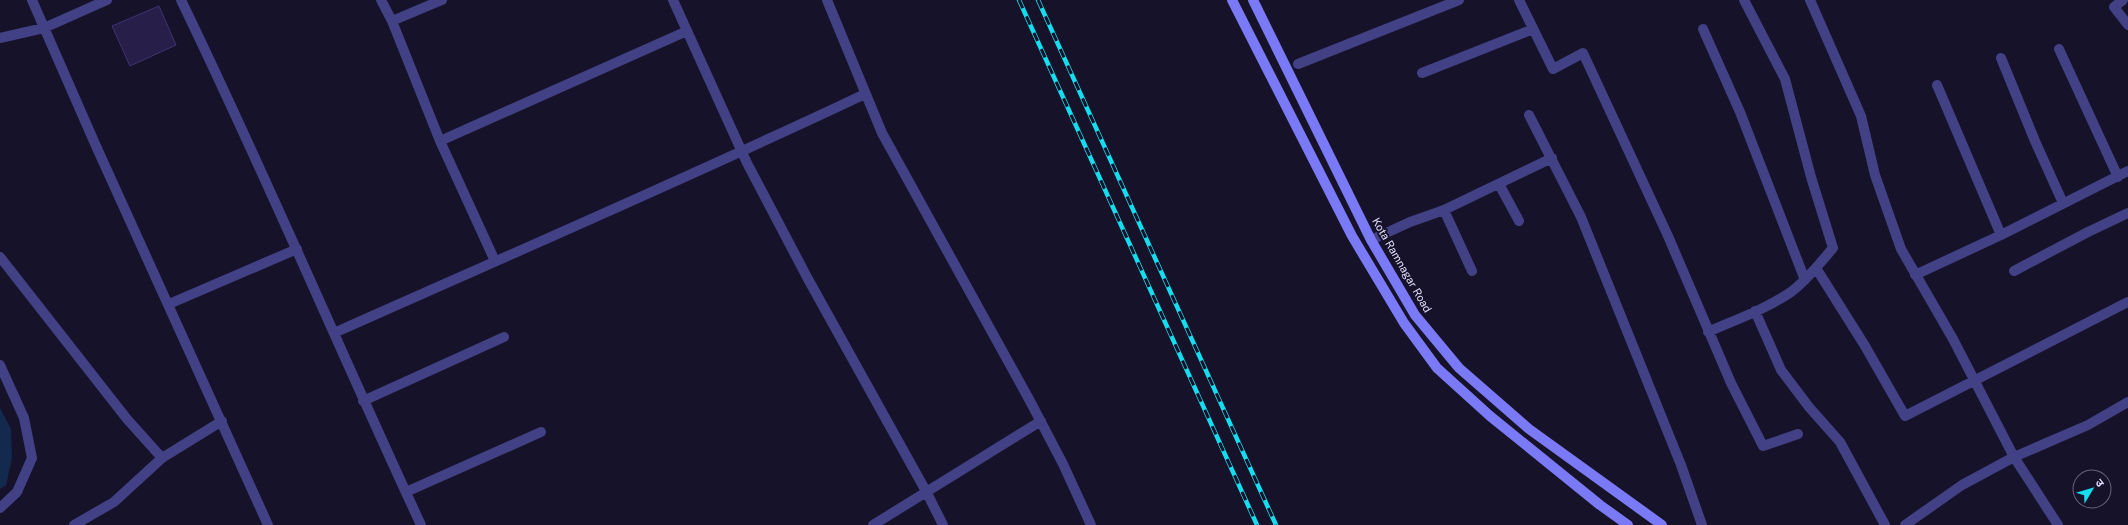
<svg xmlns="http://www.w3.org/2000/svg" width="2128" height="525" viewBox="0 0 2128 525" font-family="'Public Sans','Noto Sans Devanagari',sans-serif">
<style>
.water{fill:#13294d}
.building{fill:#271f49;stroke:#3f3373}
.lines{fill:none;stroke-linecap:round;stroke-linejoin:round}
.street{stroke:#424185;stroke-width:10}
.secondary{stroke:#7b7af6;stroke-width:10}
.rail-casing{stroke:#15ddf0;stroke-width:4.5}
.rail{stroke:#161229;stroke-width:3;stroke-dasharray:9;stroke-linecap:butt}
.labels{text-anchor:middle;stroke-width:4;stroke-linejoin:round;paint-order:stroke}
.street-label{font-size:11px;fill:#e0dcfd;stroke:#161229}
</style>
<rect width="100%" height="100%" fill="#161229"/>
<path class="water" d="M0,408L11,429L12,458L6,485L0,489Z"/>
<path class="building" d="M159,6L176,45L130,66L112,26Z"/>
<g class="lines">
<path class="street" d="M32,0L96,146L268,525
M181,0C265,173 340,351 421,525
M381,0L392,21L440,141L495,261
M673,0L747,163L808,279L927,493L943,525
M827,0L882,133L1030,401L1063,464L1091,525
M1519,0L1553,69L1583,53L1668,236L1731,383L1763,446L1798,434
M1810,0L1861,116L1875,175L1901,249L1953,339L2014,457L2058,525
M2123,0L2114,7L2128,25
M392,21L442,0
M1703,29L1740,112L1805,280
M0,38L44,28L107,0
M2059,49L2118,177
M2001,58L2035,141L2063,203
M1298,64L1459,0
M1422,73L1533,29
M1937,85L2001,235
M1529,115L1581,217L1681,465L1702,525
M440,141L687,31
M1499,184L1519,221
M1444,210L1472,271
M1371,240L1410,222L1444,210L1552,158
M0,257L127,419L162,458
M1816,268L1865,346L1905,416L2128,302
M2014,271L2088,232L2128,213
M1915,275L2001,235L2128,171
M169,304L297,249
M1755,311L1781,370L1809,407L1840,442L1885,525
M1708,332C1735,320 1766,309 1791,292C1807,280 1820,263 1833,248L1811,177L1785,79L1744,0
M334,333C511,254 690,177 865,94
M0,365L24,418L32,458L17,492L0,508
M363,401L504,337
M406,492L541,432
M74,525L114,502L162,458L222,421
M873,525L1041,421
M1905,525L1962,485L2014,457L2088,425L2128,402"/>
<path class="secondary" d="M1232,0L1352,236L1404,323L1437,368L1490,416L1600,505L1628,525
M1253,0L1371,240L1415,315L1459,368L1529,429L1662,525"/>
<g class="rail-casing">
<path id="rail" d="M1019,0L1257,525
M1038,0L1276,525"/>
</g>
<use href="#rail" class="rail"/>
</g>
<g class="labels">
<g class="street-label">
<text transform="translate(1402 265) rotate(60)" y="4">Kota Ramnagar Road</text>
</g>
</g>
<g transform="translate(2092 489) rotate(52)"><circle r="19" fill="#161229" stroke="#67637e"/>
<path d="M0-3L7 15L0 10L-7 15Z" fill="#15ddf0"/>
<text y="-6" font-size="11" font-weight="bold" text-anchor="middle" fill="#e0dcfd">उ</text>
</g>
</svg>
